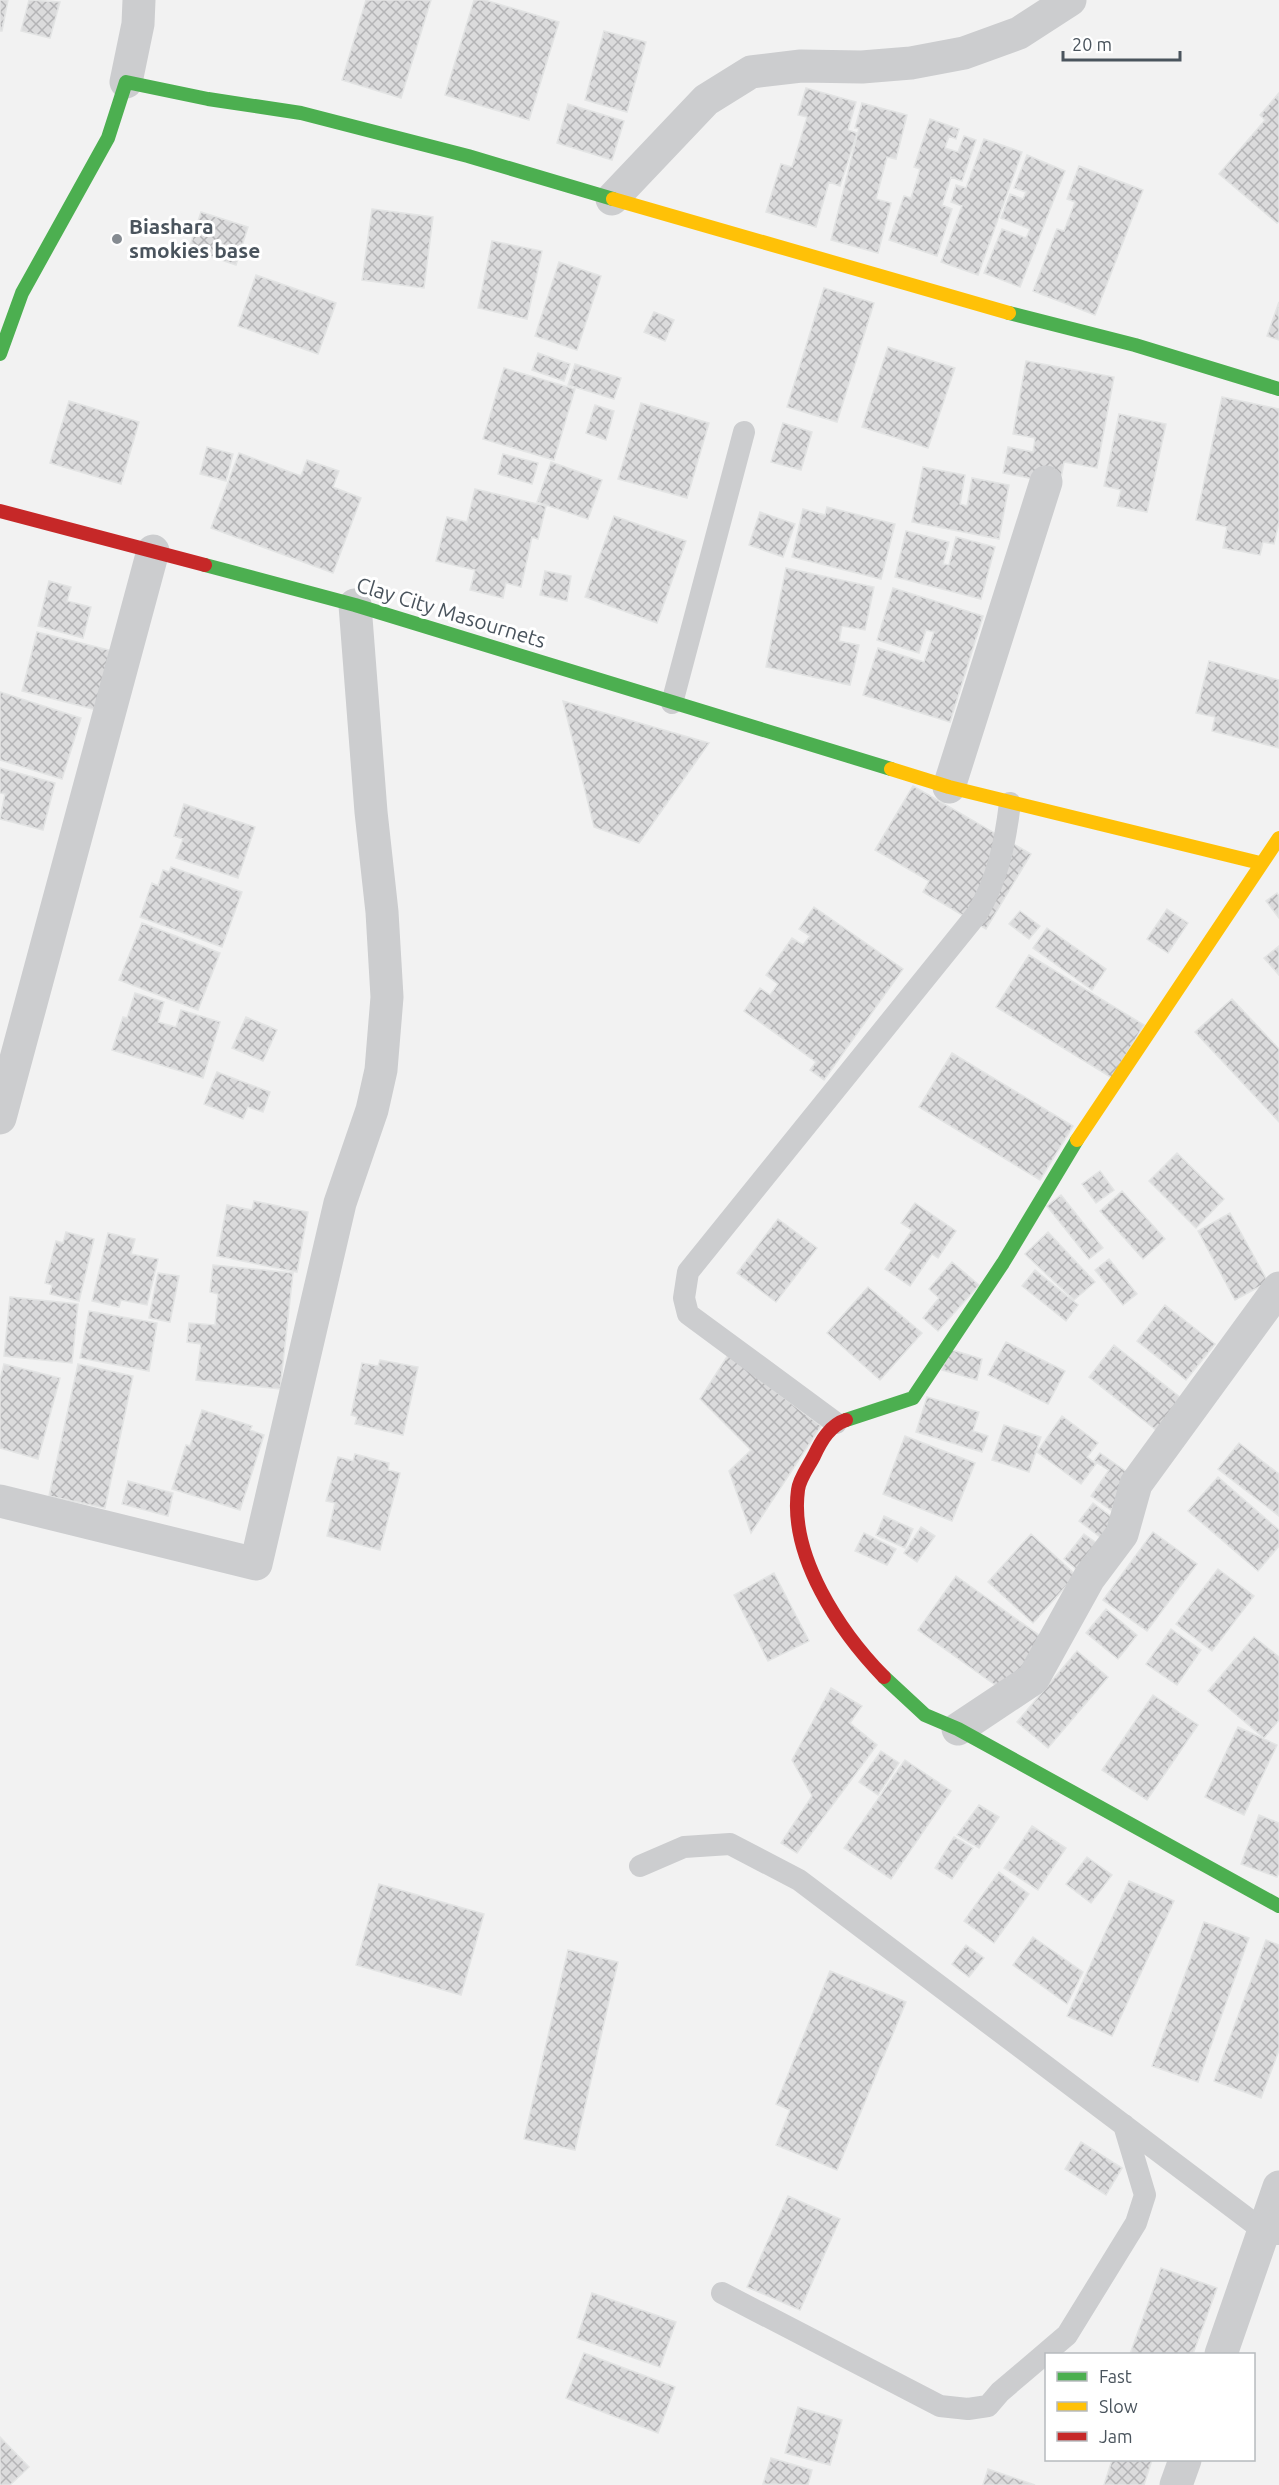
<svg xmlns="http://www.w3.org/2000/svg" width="1279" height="2485" viewBox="0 0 1279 2485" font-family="Ubuntu,sans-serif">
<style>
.building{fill:url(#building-cross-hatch);stroke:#e3e4e4;stroke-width:1.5}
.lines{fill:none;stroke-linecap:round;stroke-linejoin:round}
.lane{stroke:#cccdcf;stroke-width:22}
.street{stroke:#cccdcf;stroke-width:33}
.fast{stroke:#4caf50;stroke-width:14}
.slow{stroke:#ffc107;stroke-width:14}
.jam{stroke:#c62828;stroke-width:14}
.poi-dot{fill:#858b91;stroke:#fff;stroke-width:2}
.labels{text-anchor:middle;stroke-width:6;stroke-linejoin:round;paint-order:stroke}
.poi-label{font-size:21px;font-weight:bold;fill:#4a545d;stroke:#fff;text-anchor:start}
.street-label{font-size:21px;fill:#4a545d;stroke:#fff}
</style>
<defs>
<pattern id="building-cross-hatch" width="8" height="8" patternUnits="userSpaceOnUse" patternTransform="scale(1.5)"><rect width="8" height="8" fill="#dbdbdc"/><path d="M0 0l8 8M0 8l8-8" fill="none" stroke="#b4b4b6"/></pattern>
</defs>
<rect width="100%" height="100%" fill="#f2f2f2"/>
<path class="building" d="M0,0H8L2,31H0Z
M29,0L60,2L50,38L21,31Z
M366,0H431L401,98L342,80Z
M474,0H485L559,22L529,120L445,95Z
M604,31L646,42L627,112L585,100Z
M806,88L856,102L848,130L857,133L840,186L829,182L816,227L766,212L781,164L792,167L807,117L798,115Z
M1279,93V222L1277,223L1219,174L1265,120L1260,115Z
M862,103L907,115L896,159L887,157L876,199L891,203L878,253L831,240L859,128H855Z
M568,104L624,121L612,160L557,143Z
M930,119L959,129L956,139L949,136L945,148L958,152L964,136L976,140L962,181L951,177L942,205L952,209L937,256L889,240L904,196L911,198L920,169L914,167Z
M984,139L1022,152L978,275L941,262L962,206L951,202L956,185L966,188Z
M1027,155L1065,171L1020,287L984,273L1002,229L1026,238L1030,229L1001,218L1010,194L1023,199L1026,192L1014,188Z
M1079,166L1143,190L1095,315L1033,291L1057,229L1064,231L1075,202L1067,199Z
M372,209L433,217L424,288L362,280Z
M201,212L248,227L236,265L189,249Z
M492,241L542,251L527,319L478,308Z
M559,262L601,276L577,350L535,336Z
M256,275L336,303L318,354L238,326Z
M824,288L874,303L837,422L787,407Z
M1279,302V340L1267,336Z
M654,312L674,320L665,341L644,332Z
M888,347L955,368L928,448L862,427Z
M538,353L570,364L564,381L532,370Z
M1026,361L1114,377L1097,468L1064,462L1060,484L1003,473L1008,447L1033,452L1035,438L1013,434Z
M575,364L621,378L614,399L568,385Z
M504,368L575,389L554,460L483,439Z
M1222,397L1279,409V522L1274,544L1263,542L1260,555L1223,548L1227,527L1196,520Z
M69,401L139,422L121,484L50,463Z
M641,403L709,423L687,498L618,479Z
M595,405L614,411L606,440L586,433Z
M1119,414L1166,424L1147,512L1117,506L1121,490L1104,486Z
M783,423L812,432L801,470L771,462Z
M207,447L233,454L226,481L200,474Z
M239,453L301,476L307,460L339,471L333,487L361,498L333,573L211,528Z
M503,454L538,463L532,484L498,474Z
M551,462L602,480L588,519L537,502Z
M923,467L965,475L960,504L967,506L972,478L1009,485L999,539L912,522Z
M475,489L546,506L538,539L532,537L521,587L506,583L503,598L470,590L475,570L436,561L447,517L467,522Z
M827,507L895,524L881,579L792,557L803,509L825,515Z
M760,512L795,524L783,557L749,545Z
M614,516L686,541L657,623L585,597Z
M906,531L949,542L943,564L949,565L956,537L995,547L981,599L895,577Z
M786,568L874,587L865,630L842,626L839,641L859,645L850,685L766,667Z
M545,571L571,576L567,601L540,595Z
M49,581L71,587L67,601L91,607L83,638L38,626Z
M893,588L983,616L950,722L863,695L878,648L924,662L934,632L926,630L919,653L877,640Z
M37,632L113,651L97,710L22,691Z
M1209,661L1279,680V748L1212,731L1215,717L1196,713Z
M0,692L81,718L62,779L0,760Z
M563,701L709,743L639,843L594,827Z
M0,768L55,783L43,830L0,819L5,794L0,793Z
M913,786L1031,854L986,929L923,892L929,881L875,850Z
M184,804L255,827L238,878L176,858L183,839L174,836Z
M171,867L242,892L222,947L140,917L152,883L158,886L163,870L169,872Z
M1277,893L1279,896V918L1266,901Z
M814,907L903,969L824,1080L810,1070L816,1062L744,1011L760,988L770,995L778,984L766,975L792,938L803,945L810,936L799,929Z
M1167,909L1188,923L1168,953L1147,939Z
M1020,911L1040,926L1029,939L1009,924Z
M142,923L220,953L198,1010L119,980Z
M1047,928L1106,969L1092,990L1033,948Z
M1279,946V975L1264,958Z
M1029,955L1144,1025L1112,1078L996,1007Z
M135,993L164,1002L158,1022L176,1027L181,1010L220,1022L203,1078L112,1050L123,1017L127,1018Z
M1232,999L1279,1049V1122L1195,1032Z
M246,1017L277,1030L263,1061L232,1048Z
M952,1053L1073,1126L1040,1180L919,1107Z
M217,1072L270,1092L263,1112L248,1107L243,1119L204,1104Z
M1177,1153L1224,1199L1196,1228L1149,1181Z
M1100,1171L1114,1190L1096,1203L1082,1184Z
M1122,1191L1165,1239L1143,1259L1100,1211Z
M1061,1195L1103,1248L1089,1259L1047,1206Z
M254,1201L308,1212L297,1272L217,1256L227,1205L252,1210Z
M915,1203L956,1231L938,1258L932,1254L910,1286L885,1269L912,1230L901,1223Z
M1230,1213L1268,1282L1235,1300L1198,1231Z
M778,1219L817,1248L776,1302L737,1273Z
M66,1232L94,1239L79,1301L50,1294L52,1285L45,1283L56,1241L63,1243Z
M1048,1232L1095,1282L1074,1300L1025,1254Z
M108,1233L135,1239L131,1254L158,1259L147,1305L121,1300L119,1307L92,1301Z
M1109,1259L1137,1294L1123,1305L1095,1270Z
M952,1262L979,1285L938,1331L923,1318L939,1298L929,1289Z
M213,1265L293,1273L280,1389L196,1380L201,1344L187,1342L189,1323L215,1325L218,1294L210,1292Z
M1035,1270L1078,1305L1066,1321L1022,1286Z
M158,1273L179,1276L170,1322L149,1318Z
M868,1287L922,1333L880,1380L827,1333Z
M10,1297L78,1304L72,1363L4,1356Z
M1165,1305L1215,1344L1186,1380L1137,1341Z
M89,1311L157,1323L149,1371L80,1358Z
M1006,1342L1065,1371L1048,1404L988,1375Z
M1114,1345L1186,1402L1161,1434L1089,1377Z
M949,1349L982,1359L977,1380L942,1370Z
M728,1355L821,1426L751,1533L729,1471L751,1450L700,1399Z
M380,1360L418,1367L403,1435L355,1424L357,1417L351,1415L362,1363L378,1366Z
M4,1364L60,1378L38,1459L0,1448V1380Z
M78,1364L133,1376L105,1508L49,1496Z
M927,1397L979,1412L973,1431L988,1436L982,1452L916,1432Z
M202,1410L252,1426L250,1430L264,1435L240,1510L172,1489L186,1445L190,1446Z
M1062,1416L1098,1443L1087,1457L1096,1464L1081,1484L1037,1452Z
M1004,1425L1041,1437L1029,1472L992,1460Z
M905,1436L975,1463L952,1521L883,1494Z
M1239,1443L1279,1474V1516L1218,1469Z
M1100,1453L1134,1477L1111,1510L1091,1496L1109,1470L1094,1461Z
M355,1454L389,1463L388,1470L400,1473L380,1550L327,1536L335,1503L326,1501L338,1457L353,1461Z
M1218,1477L1279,1530V1546L1258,1571L1188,1511Z
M128,1481L173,1493L168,1516L122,1504Z
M1093,1503L1117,1521L1104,1540L1079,1521Z
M884,1516L913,1529L905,1548L876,1535Z
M921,1527L935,1536L917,1562L904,1553Z
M1153,1532L1197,1564L1147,1631L1103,1600Z
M864,1533L896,1549L887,1565L855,1551Z
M1031,1534L1076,1575L1033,1623L988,1582Z
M1084,1534L1102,1547L1081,1573L1064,1559Z
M1218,1569L1254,1596L1212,1651L1176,1624Z
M774,1573L809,1641L768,1661L734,1595Z
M956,1576L1043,1638L1005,1692L918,1630Z
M1106,1609L1137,1635L1118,1659L1086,1633Z
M1171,1629L1201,1650L1177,1685L1146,1664Z
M1254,1637L1279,1657V1720L1264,1738L1208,1691Z
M1077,1651L1108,1677L1048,1748L1017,1722Z
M831,1688L862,1706L850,1723L877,1745L797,1853L781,1843L812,1796L792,1760Z
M1153,1695L1198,1725L1147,1800L1102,1770Z
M1238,1727L1277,1745L1244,1815L1205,1797Z
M881,1751L899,1763L878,1795L859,1782Z
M905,1760L951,1791L891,1879L844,1848Z
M979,1805L999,1817L979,1848L957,1835Z
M1259,1815L1279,1823V1872L1277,1877L1241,1864Z
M1032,1826L1066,1848L1038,1890L1004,1868Z
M954,1837L973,1848L952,1879L935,1868Z
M1087,1857L1112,1875L1091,1903L1066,1884Z
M999,1872L1029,1894L994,1943L964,1921Z
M1129,1881L1174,1901L1112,2036L1067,2016Z
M379,1884L484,1914L461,1995L356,1965Z
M1204,1922L1249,1938L1198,2082L1152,2066Z
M1033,1937L1083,1972L1067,2004L1013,1965Z
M1266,1940L1279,1945V2050L1261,2098L1214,2081Z
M966,1945L984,1958L969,1977L952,1964Z
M568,1950L618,1962L575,2150L524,2139Z
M830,1971L906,2002L837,2170L776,2145L790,2110L776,2104Z
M1081,2142L1122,2168L1106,2195L1065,2169Z
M788,2196L840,2219L800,2310L747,2287Z
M1161,2268L1217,2288L1193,2354H1130Z
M592,2293L676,2322L660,2367L577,2338Z
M584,2353L675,2387L658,2433L566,2398Z
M798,2407L842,2420L830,2465L785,2453Z
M0,2437L29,2467L10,2485H0Z
M771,2458L812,2470L808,2485L763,2484Z
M1112,2460H1152L1144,2485H1104Z
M988,2469L1035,2485H983Z"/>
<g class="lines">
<path class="lane" d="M672,703L744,432
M836,1423L688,1314L684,1298L688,1272L977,914C998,878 1005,844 1010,803
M640,1866L684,1847L730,1844L799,1880L1264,2231L1278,2234
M722,2293L940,2406L968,2409L988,2406L1000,2392L1067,2335L1136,2223L1145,2195L1124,2125"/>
<path class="street" d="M126,82L138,24L139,0
M612,199L706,100L751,72L801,66L862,67L911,63L964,53L1019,33L1070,0
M949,787L1046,482
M0,1118L153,551
M0,1501L256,1564L340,1203L372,1110L381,1070L387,997L382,912L371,812L355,605
M958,1729L1033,1679L1089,1578L1122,1534L1136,1484L1279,1288
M1221,2354L1279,2187
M1176,2485L1185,2460"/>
<path class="fast" d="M1009,313L1135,345L1279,389
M0,354L22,293L108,138L126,82L208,99L301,113L468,156L613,199
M205,565L355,605L891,769
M846,1420L913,1398L1003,1263L1077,1140
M884,1677L925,1715L958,1729L1279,1906"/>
<path class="slow" d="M613,199L1009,313
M891,769L949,787L1260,863
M1077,1140L1279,838"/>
<path class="jam" d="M0,511L205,565
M846,1420C830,1425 821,1441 814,1456C809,1466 799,1479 798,1490C789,1556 840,1632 884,1677"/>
</g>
<circle class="poi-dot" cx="117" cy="239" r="6"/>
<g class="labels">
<g class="poi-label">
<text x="129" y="234">Biashara<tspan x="129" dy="24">smokies base</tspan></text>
</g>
<g class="street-label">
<text transform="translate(451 613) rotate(17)" y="7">Clay City Masournets</text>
</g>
</g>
<rect x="1045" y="2353" width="210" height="108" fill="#ffffff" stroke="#b7bbbe" stroke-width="1.5"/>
<rect x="1057" y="2372" width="30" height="9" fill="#4caf50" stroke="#b7bbbe" stroke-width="1.5"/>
<text x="1099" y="2383" font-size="18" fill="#4a545d">Fast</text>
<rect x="1057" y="2402" width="30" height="9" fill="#ffc107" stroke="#b7bbbe" stroke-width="1.5"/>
<text x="1099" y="2413" font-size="18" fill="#4a545d">Slow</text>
<rect x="1057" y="2432" width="30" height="9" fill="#c62828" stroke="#b7bbbe" stroke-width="1.5"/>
<text x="1099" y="2443" font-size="18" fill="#4a545d">Jam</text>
<path d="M1063 51v9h117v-9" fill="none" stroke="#4a545d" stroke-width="3"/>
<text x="1072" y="51" font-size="18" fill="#4a545d" stroke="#ffffff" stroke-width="4.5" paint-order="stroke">20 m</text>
</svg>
